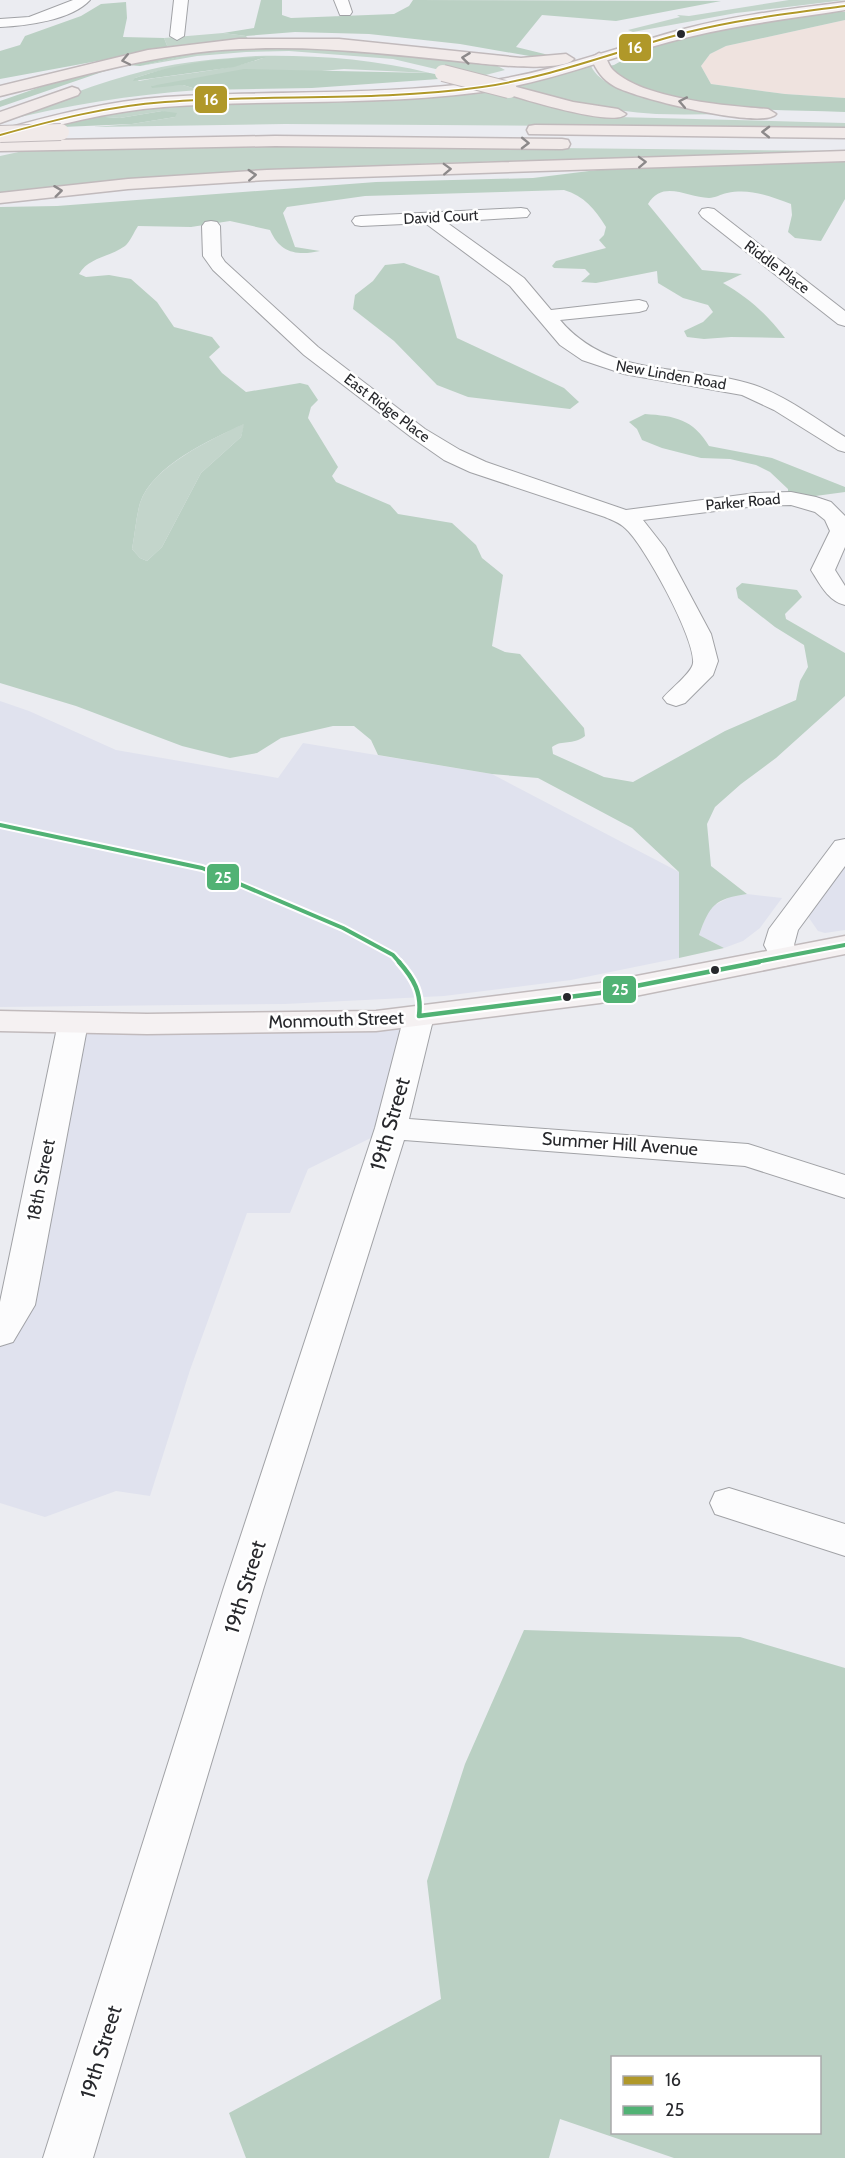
<svg xmlns="http://www.w3.org/2000/svg" width="845" height="2158" viewBox="0 0 845 2158" font-family="Cabin,sans-serif">
<style>
.built{fill:#e0e2ee}
.medical{fill:#efe3df}
.green{fill:#c3d5cb;fill-rule:evenodd}
.forest{fill:#bad0c3;fill-rule:evenodd}
.lines{fill:none;stroke-linecap:round;stroke-linejoin:round}
.minor-casing{stroke:#a1a2a6;stroke-width:2}
.major-casing{stroke:#c1babc;stroke-width:3}
.highway-casing{stroke:#c1babc;stroke-width:3}
.minor{fill:#fcfcfd;fill-rule:evenodd}
.major{fill:#f5f1f2;fill-rule:evenodd}
.highway{fill:#f1eae9;fill-rule:evenodd}
.highway-bridge-casing{stroke:#c1babc;stroke-width:18;stroke-linecap:butt}
.highway-bridge{stroke:#f1eae9;stroke-width:16}
.bus-1-casing{stroke:#fff;stroke-width:4.5}
.bus-2-far1-casing{stroke:#fff;stroke-width:8}
.bus-2-casing{stroke:#fff;stroke-width:9}
.bus-1{stroke:#b09829;stroke-width:2}
.bus-2-far1{stroke:#51b274;stroke-width:4}
.bus-2{stroke:#51b274;stroke-width:4.5}
.oneway{stroke:#8c898a}
.bus-dot{fill:#27282c;stroke:#fff;stroke-width:2}
.labels{text-anchor:middle;stroke-width:5;stroke-linejoin:round;paint-order:stroke}
.far-street-label{font-size:15px;fill:#27282c;stroke:#fff}
.street-label{font-size:18px;fill:#27282c;stroke:#fff}
.near-street-label{font-size:21px;fill:#27282c;stroke:#fff}
.line-badge{stroke:#fff;stroke-width:2}
.badge-label{font-size:16px;text-anchor:middle;font-weight:bold;fill:#fff}
</style>
<rect width="100%" height="100%" fill="#ebecf1"/>
<path class="built" d="M0,701L29,711L116,750L278,778L303,743L492,774L679,872V958L571,980L444,996L285,1004L0,1007Z
M845,863V930L825,933L818,931L809,918L808,913Z
M747,894L782,898L760,928L743,941L724,948L699,935L708,911L715,905L730,897Z
M419,1016L391,1128L308,1169L290,1213H247L190,1370L150,1496L116,1491L45,1517L0,1503V1333L73,1023Z"/>
<path class="medical" d="M845,20V98L785,94L711,84L701,66L710,54L726,46Z"/>
<path class="green" d="M789,0H845L736,13L633,32L628,30L680,17L677,15L689,16Z
M223,33L246,36L250,41L168,48L164,38Z
M302,44L494,64L505,70L474,78L393,59L289,51L246,52L197,56L140,66L222,47Z
M257,56C316,55 372,59 430,73L344,69L151,86L183,85L199,90C131,95 66,105 0,122V120C49,103 98,82 148,70C184,61 220,59 257,56ZM249,58H263C223,72 181,73 139,81L135,78C172,65 209,62 249,58Z
M591,66C607,101 704,108 740,114C712,114 684,115 656,114C605,111 555,99 505,87Z
M493,89L617,117L845,123V128L285,124L93,127L132,124L175,117L162,111L120,118L91,116L159,106Z
M346,146L845,151V153C563,161 280,160 0,193V156L28,150Z
M245,423L241,437L201,473L162,547L147,561L140,558L132,549C135,534 136,517 140,503C153,465 211,440 245,423Z"/>
<path class="forest" d="M261,0H282V15L291,18L394,14L409,6L413,0L721,1L616,21L542,15L516,47L557,57L541,58L460,44L369,34L295,32L246,36L223,33L254,28Z
M126,2L127,18L123,37L164,38L168,48L0,79V51L20,45L25,36L81,16L101,4Z
M825,12H845V20L726,46L710,54L701,66L711,84L785,94L845,98V112C777,109 705,113 640,88C628,84 616,74 604,67L614,65L641,50L675,40L721,29Z
M202,52L140,66L127,65L102,72L0,107V101L72,76L132,60Z
M266,57L234,67L133,81L135,78C177,63 221,58 266,57Z
M244,69L430,73L453,78L312,88L199,90L183,85L152,88L151,86Z
M162,111L177,113L175,117L132,124L39,128L91,116L120,118Z
M845,160V199L821,241L795,238L788,232L792,215L791,204C770,196 750,188 727,193C721,194 715,198 709,198C688,198 663,179 648,204L702,270L742,274L723,283C749,298 767,314 785,338L731,337L704,339L687,337L684,331L703,322L713,312L708,305L683,298L658,283L657,271L596,283L581,282L590,274L585,269L554,268L552,266L556,261L606,248L599,240L604,235L606,227C595,209 584,196 564,190L365,196L287,207L283,213L295,247L320,251C297,256 280,253 270,230L230,221L191,227L138,226C134,232 130,242 125,246C110,257 89,257 79,274L86,277L109,275L131,279L157,302L174,327L212,337L220,347L209,357L222,373L246,392L300,383L308,385L318,400L311,407L308,418L338,467L332,476L336,482L390,505L398,514L452,523L476,545L482,558L503,575L492,646L505,652L520,654L584,728L585,736C572,746 563,739 552,747L553,754L604,777L633,782L725,731L796,700L800,681L808,667L804,645L775,627L738,598L736,588L742,583L797,590L802,597L785,614L786,619L845,653V696L776,758L741,784L715,807L707,824L711,866L747,894C714,899 710,905 699,935L724,948L679,958V872L632,828L538,778L492,774L378,755L371,740L354,726H333L281,738L257,753L230,758L182,746L76,706L0,683V207L57,206L376,182L533,178L629,166ZM244,424L241,437L201,473L162,547L147,561L140,558L132,549C135,534 136,517 140,503C153,465 210,440 244,424Z
M404,263L439,276L457,338L564,388L579,402L570,409L468,397L437,385L394,341L353,309L355,295L373,281L385,265Z
M645,414C675,416 693,419 709,446L772,458L845,487V492L808,497L788,493V489L770,472L756,465L730,459L701,458L662,448L642,440L637,429L629,422Z
M524,1630L740,1637L845,1668V2158H674L560,2119L549,2158H246L229,2113L441,1999L427,1881L465,1764ZM612,2058H820V2132H612Z"/>
<g class="lines">
<g class="minor-casing">
<path id="minor" d="M73,0H90C72,20 26,26 0,27V19L29,17Z
M174,0H188L184,36L177,40L170,36Z
M334,0H348L352,12L350,15H340Z
M521,208L527,209L530,213L527,217L446,222L524,278L551,310L639,300L646,302L648,306L646,310L639,312L560,320C611,380 685,363 754,385C786,396 816,419 845,437V452L838,450L774,410L742,395L624,374L582,360L560,345L510,286L425,223L361,226L355,225L352,221L355,217L361,216Z
M708,208L714,209L845,311V326L838,324L702,217L699,213L702,209Z
M211,221L217,222L220,226L221,256L225,262L318,347L425,429L460,450L486,462L626,510L756,493L791,492L816,497L831,502L845,516V547L835,570L845,586V605C828,601 820,584 811,570L830,531L825,520L815,512L791,505L756,506L643,520L665,548L711,634L718,661L713,675L685,703L676,706L667,703L663,698C670,689 692,673 693,663C696,640 644,544 625,528C620,523 612,520 605,517L470,472L444,460L411,437L304,355L213,270L203,256L202,226L205,222Z
M845,839V866L798,930L794,945L799,957L794,963L784,966L774,963L764,945L769,929L835,841Z
M419,1007L430,1009L434,1016L409,1119L748,1144L845,1175V1198L745,1166L404,1140L263,1590L93,2158H43L223,1590L375,1128L404,1016L408,1009Z
M73,1013L84,1016L88,1023L35,1305L13,1342L0,1346V1302L58,1023L62,1016Z
M729,1488L845,1524V1556L715,1514L710,1503L715,1492Z"/>
</g>
<g class="major-casing">
<path id="major" d="M845,2V10C794,18 743,24 693,36C622,52 554,82 482,92C377,106 270,99 164,107C108,111 55,126 0,140V130C54,115 108,101 165,97C270,90 377,96 482,82C551,73 617,47 684,29C736,15 791,9 845,2Z
M845,936V954L600,1003L376,1031L147,1034L0,1031V1011L147,1014L376,1011L600,983Z"/>
</g>
<g class="highway-casing">
<path id="highway" d="M239,39H339L521,58L566,54L574,59C563,72 494,65 476,63C397,55 320,45 240,49C159,52 79,77 0,96V86L148,50Z
M599,53L604,55C608,60 609,67 614,71C644,99 727,106 768,109L776,114C763,130 634,98 614,86C602,79 597,71 591,58Z
M509,85L573,102L618,109L626,114C615,128 523,99 503,93L501,90Z
M72,87L78,89L80,92L78,95L0,123V112Z
M535,125L845,128V138L529,134L527,130L529,126Z
M275,136L562,139L568,140L570,144L568,148L562,149L275,146L0,151V141Z
M845,151V161L267,180L128,189L0,203V193L128,179L267,170Z"/>
</g>
<use href="#minor" class="minor"/>
<use href="#major" class="major"/>
<use href="#highway" class="highway"/>
<g class="highway-bridge-casing">
<path id="highway-bridge" d="M443,73L509,90
M0,134L61,132"/>
</g>
<use href="#highway-bridge" class="highway-bridge"/>
<g class="bus-1-casing">
<path id="bus-1" d="M0,135C54,120 108,106 165,102C270,94 377,102 482,87C553,77 619,50 688,32C740,19 793,13 845,6"/>
</g>
<g class="bus-2-far1-casing">
<path id="bus-2-far1" d="M0,825L202,868L343,928L393,955L400,963
M751,963L845,945"/>
</g>
<g class="bus-2-casing">
<path id="bus-2" d="M399,962C414,979 422,993 419,1016L600,993L759,962"/>
</g>
<use href="#bus-1" class="bus-1"/>
<use href="#bus-2-far1" class="bus-2-far1"/>
<use href="#bus-2" class="bus-2"/>
</g>
<defs><path id="oneway-chevron" d="M-2-3.5L2.5 0L-2 3.5" fill="none" stroke-width="1.6" stroke-linecap="round" stroke-linejoin="round" transform="scale(1.5)"/></defs>
<g class="oneway">
<use href="#oneway-chevron" transform="translate(466 58) rotate(-173)"/>
<use href="#oneway-chevron" transform="translate(126 60) rotate(168)"/>
<use href="#oneway-chevron" transform="translate(683 102) rotate(-169)"/>
<use href="#oneway-chevron" transform="translate(766 132) rotate(-179)"/>
<use href="#oneway-chevron" transform="translate(525 143) rotate(1)"/>
<use href="#oneway-chevron" transform="translate(642 162) rotate(-2)"/>
<use href="#oneway-chevron" transform="translate(447 169) rotate(-2)"/>
<use href="#oneway-chevron" transform="translate(252 175) rotate(-3)"/>
<use href="#oneway-chevron" transform="translate(58 191) rotate(-7)"/>
</g>
<g class="bus-dot">
<circle cx="681" cy="34" r="5"/>
<circle cx="715" cy="970" r="5"/>
<circle cx="567" cy="997" r="5"/>
</g>
<g class="labels">
<g class="far-street-label">
<text transform="translate(441 217) rotate(-3)" y="5">David Court</text>
<text transform="translate(777 267) rotate(37)" y="5">Riddle Place</text>
<text transform="translate(671 375) rotate(10)" y="5">New Linden Road</text>
<text transform="translate(387 408) rotate(37)" y="5">East Ridge Place</text>
<text transform="translate(743 502) rotate(-5)" y="5">Parker Road</text>
</g>
<g class="street-label">
<text transform="translate(336 1020) rotate(-2)" y="6">Monmouth Street</text>
<text transform="translate(620 1144) rotate(4)" y="6">Summer Hill Avenue</text>
<text transform="translate(41 1180) rotate(-79)" y="6">18th Street</text>
</g>
<g class="near-street-label">
<text transform="translate(390 1124) rotate(-74)" y="7">19th Street</text>
<text transform="translate(245 1587) rotate(-73)" y="7">19th Street</text>
<text transform="translate(101 2052) rotate(-73)" y="7">19th Street</text>
</g>
</g>
<g class="line-badge">
<rect x="618" y="33" width="34" height="29" rx="6" fill="#b09829"/>
<rect x="194" y="85" width="34" height="29" rx="6" fill="#b09829"/>
<rect x="206" y="863" width="34" height="28" rx="6" fill="#51b274"/>
<rect x="602" y="975" width="35" height="29" rx="6" fill="#51b274"/>
</g>
<g class="badge-label">
<text x="635" y="53">16</text>
<text x="211" y="105">16</text>
<text x="223" y="883">25</text>
<text x="620" y="995">25</text>
</g>
<rect x="611" y="2056" width="210" height="78" fill="#ffffff" stroke="#a9a9ab" stroke-width="1.5"/>
<rect x="623" y="2076" width="30" height="9" fill="#b09829" stroke="#a9a9ab" stroke-width="1.5"/>
<text x="665" y="2086" font-size="18" fill="#27282c">16</text>
<rect x="623" y="2106" width="30" height="9" fill="#51b274" stroke="#a9a9ab" stroke-width="1.5"/>
<text x="665" y="2116" font-size="18" fill="#27282c">25</text>
</svg>
